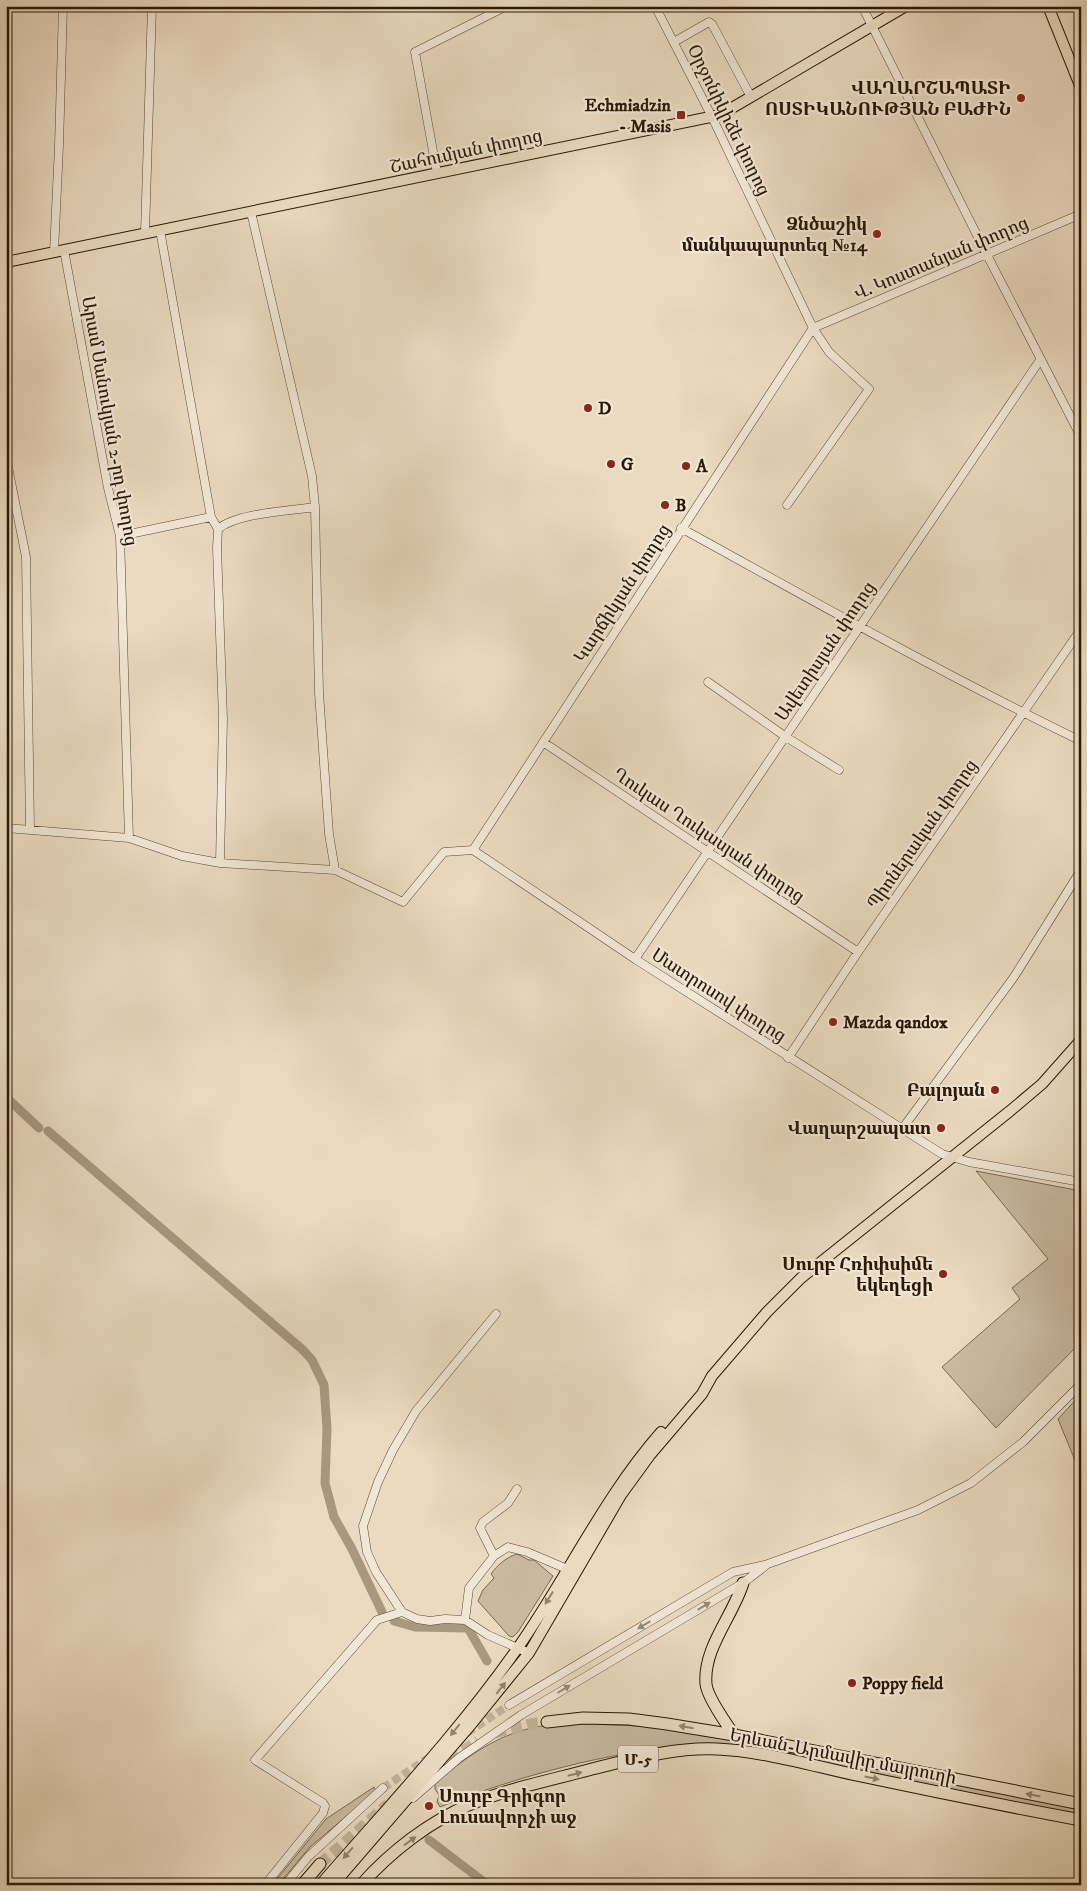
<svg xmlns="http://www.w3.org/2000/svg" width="1087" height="1891" viewBox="0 0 1087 1891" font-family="'IM FELL DW Pica','Noto Serif Armenian',serif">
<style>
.green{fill:#c9b9a0;stroke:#796852}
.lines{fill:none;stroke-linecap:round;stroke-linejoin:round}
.canal{stroke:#a89880;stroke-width:9}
.minor-tunnel{stroke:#c3b39a;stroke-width:8;stroke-dasharray:8 4;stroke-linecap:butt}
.highway-tunnel{stroke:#c3b39a;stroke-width:11;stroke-dasharray:11 5.5;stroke-linecap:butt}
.minor-casing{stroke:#594833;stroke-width:9}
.major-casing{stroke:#291804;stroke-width:12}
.highway-casing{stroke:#291804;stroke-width:13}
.minor{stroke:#f1e7d6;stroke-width:8}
.major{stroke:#eadac0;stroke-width:10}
.highway{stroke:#eadac0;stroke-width:11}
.oneway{fill:#93836b}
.oneway2{fill:#978a78}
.poi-dot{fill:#8f2418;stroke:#f1e7d6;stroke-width:2}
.labels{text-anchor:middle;stroke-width:4.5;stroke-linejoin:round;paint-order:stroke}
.shield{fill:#f1e7d6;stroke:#655643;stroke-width:1}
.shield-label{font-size:16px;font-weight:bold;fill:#291804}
.poi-label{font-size:18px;font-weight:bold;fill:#291804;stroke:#f1e7d6;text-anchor:start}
.street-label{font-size:18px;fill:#291804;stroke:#f1e7d6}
</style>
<rect width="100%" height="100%" fill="#eadac0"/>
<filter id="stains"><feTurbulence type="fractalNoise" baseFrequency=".004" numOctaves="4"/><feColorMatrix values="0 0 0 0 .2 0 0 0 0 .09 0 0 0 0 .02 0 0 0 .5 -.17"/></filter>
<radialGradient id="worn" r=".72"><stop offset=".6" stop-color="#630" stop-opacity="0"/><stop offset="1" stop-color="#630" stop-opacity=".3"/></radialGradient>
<path class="green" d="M976,1171L1081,1191V1342L996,1428L942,1367L1020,1299L1012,1288L1048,1259Z
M1081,1394V1475L1058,1419Z
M517,1554L529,1560H534L553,1576L518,1632L513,1637L509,1636L478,1601L483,1590L494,1578L491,1574C497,1565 507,1557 517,1554Z
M588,1724L640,1726L695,1732L1081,1809V1815L743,1748C726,1747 708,1746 690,1746C610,1751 515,1777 440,1807L437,1802L439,1795L435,1789V1782C469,1756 498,1733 542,1726C557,1724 573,1724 588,1724Z
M374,1787L376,1791L310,1847L278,1885H272L326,1819Z"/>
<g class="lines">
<path class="canal" d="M6,1097L39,1128
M48,1131L303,1350L312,1360L324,1385L327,1429L325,1483L334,1517L352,1549L382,1612
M394,1621L415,1627L468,1628L487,1661
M429,1840L488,1885"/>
<path class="minor-tunnel" d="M467,1733L509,1705
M383,1788L428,1758"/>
<path class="highway-tunnel" d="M495,1733L530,1724L547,1722
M435,1768L478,1741
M320,1864L388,1804"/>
<g class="minor-casing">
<path id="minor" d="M655,6L712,117L813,328L829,352L869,389L787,505
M862,6L987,255L1081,437
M674,42L709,22L712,24L751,97
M437,173L415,52L507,6
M251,212L312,476L315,507L319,693L329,834L335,870
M160,230L211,517L218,529L217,548L223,719L220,863
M145,233L152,6
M64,250L108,488L120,536L129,838
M54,252L59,146L63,6
M813,328L1081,214
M6,457L26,557L30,830
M681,528C813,601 945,675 1081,741
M218,529C237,513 289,511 315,507
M120,536L211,517
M708,682L786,737L839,770
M543,742L858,952
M6,828L129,838L182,856L220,863L335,870L403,902L444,852L473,850
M473,850L635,959L942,1154L969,1162L1081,1182
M473,850L813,328
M635,959L1040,360
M788,1058L858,952L1081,629
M902,1129L1014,977L1081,870
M494,1556L480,1528L483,1522L508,1503L517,1489
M402,1612L376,1572L367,1552L363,1526L378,1482L393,1450L416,1411L496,1314
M465,1620L469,1588L494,1556L508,1547L527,1552L567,1569
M509,1705L733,1572L765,1565L918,1510L971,1483L1023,1442L1081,1384
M413,1798L459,1758L521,1715L743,1583L764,1567
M265,1885L323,1813L325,1806L323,1803L255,1760L377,1620L402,1612L417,1619L430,1621L445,1619L465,1620L488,1635L529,1653
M285,1885L308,1857L383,1788"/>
</g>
<g class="major-casing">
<path id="major" d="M1048,6L1081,88
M6,262L720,115L906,6
M320,1885C387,1808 458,1733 517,1649C567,1578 603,1498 661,1432
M333,1885L469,1727L529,1653L621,1495L650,1455L702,1394L712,1376L767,1312L801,1278L1010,1111L1042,1084L1081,1040"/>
</g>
<g class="highway-casing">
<path id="highway" d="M547,1722L583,1718L629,1719L667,1724L734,1735L1081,1804
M734,1735C727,1725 707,1696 706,1684C703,1648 733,1616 743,1583
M302,1885L320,1864
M361,1885C390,1852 430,1821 471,1804C510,1788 552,1780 592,1769C633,1759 675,1747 717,1749C763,1751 810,1765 856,1775C931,1791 1006,1806 1081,1820"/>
</g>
<use href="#minor" class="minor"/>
<use href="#major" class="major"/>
<use href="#highway" class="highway"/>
</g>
<defs><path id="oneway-solid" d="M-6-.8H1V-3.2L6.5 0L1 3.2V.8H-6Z" transform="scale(1.25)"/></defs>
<g class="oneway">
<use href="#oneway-solid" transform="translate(549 1598) rotate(122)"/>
<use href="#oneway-solid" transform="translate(501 1688) rotate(-51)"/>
<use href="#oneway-solid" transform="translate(686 1727) rotate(-170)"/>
<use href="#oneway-solid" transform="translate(455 1730) rotate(129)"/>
<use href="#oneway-solid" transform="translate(575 1774) rotate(-14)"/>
<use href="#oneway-solid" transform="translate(872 1778) rotate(12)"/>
<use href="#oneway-solid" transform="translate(1033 1795) rotate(-169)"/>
<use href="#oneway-solid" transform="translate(410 1841) rotate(-36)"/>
<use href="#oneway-solid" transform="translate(348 1853) rotate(131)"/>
</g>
<g class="oneway2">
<use href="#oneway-solid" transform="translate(704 1606) rotate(-31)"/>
<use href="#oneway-solid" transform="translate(644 1625) rotate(149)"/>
<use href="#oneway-solid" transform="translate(564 1689) rotate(-31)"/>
</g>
<g class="poi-dot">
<circle cx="1021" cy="98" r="5"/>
<rect x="676" y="110" width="10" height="10" rx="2.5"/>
<circle cx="877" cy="234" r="5"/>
<circle cx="588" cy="408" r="5"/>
<circle cx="611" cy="464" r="5"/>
<circle cx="686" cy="466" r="5"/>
<circle cx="665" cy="505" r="5"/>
<circle cx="833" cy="1022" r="5"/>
<circle cx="995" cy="1090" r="5"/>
<circle cx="941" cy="1128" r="5"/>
<circle cx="943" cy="1274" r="5"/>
<circle cx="852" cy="1683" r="5"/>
<circle cx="429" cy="1806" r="5"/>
</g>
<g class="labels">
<rect class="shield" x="618" y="1745.5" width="40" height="27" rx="4"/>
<g class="shield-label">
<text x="638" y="1765">Մ-5</text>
</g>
<g class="poi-label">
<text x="1011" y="94" text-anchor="end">ՎԱՂԱՐՇԱՊԱՏԻ<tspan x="1011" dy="21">ՈՍՏԻԿԱՆՈՒԹՅԱՆ ԲԱԺԻՆ</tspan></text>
<text x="671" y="111" text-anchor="end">Echmiadzin<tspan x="671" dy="21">- Masis</tspan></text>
<text x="867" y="230" text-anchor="end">Ձնծաշիկ<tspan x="867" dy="21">մանկապարտեզ №14</tspan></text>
<text x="598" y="414">D</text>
<text x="621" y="470">G</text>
<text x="696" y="472">A</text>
<text x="675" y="511">B</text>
<text x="843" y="1028">Mazda qandox</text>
<text x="985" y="1096" text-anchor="end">Բալոյան</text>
<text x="931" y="1134" text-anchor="end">Վաղարշապատ</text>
<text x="933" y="1270" text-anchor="end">Սուրբ Հռիփսիմե<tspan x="933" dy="21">եկեղեցի</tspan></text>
<text x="862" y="1689">Poppy field</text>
<text x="439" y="1802">Սուրբ Գրիգոր<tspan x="439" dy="21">Լուսավորչի աջ</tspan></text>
</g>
<g class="street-label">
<text transform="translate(729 120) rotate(64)" y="6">Օրջոնիկիձե փողոց</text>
<text transform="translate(466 151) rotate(-12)" y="6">Շահումյան փողոց</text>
<text transform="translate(941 258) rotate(-23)" y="6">Վ. Կոստանյան փողոց</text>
<text transform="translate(110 421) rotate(80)" y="6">Արամ Մանուկյան 2-րդ փողոց</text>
<text transform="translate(622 593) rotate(-57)" y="6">Կարճիկյան փողոց</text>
<text transform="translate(825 651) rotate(-56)" y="6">Ավետիսյան փողոց</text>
<text transform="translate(922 834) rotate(-55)" y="6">Պիոներական փողոց</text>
<text transform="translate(709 835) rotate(34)" y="6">Ղուկաս Ղուկասյան փողոց</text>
<text transform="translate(719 995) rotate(33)" y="6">Մատրոսով փողոց</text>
<text transform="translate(843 1756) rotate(11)" y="6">Երևան-Արմավիր մայրուղի</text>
</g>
</g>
<rect width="1087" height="1891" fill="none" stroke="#eadac0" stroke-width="25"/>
<rect x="8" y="8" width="1072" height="1876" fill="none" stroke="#291804" stroke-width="2.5"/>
<rect x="12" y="12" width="1062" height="1866" fill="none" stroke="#291804"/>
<rect width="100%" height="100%" filter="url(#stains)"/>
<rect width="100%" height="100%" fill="url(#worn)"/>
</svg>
